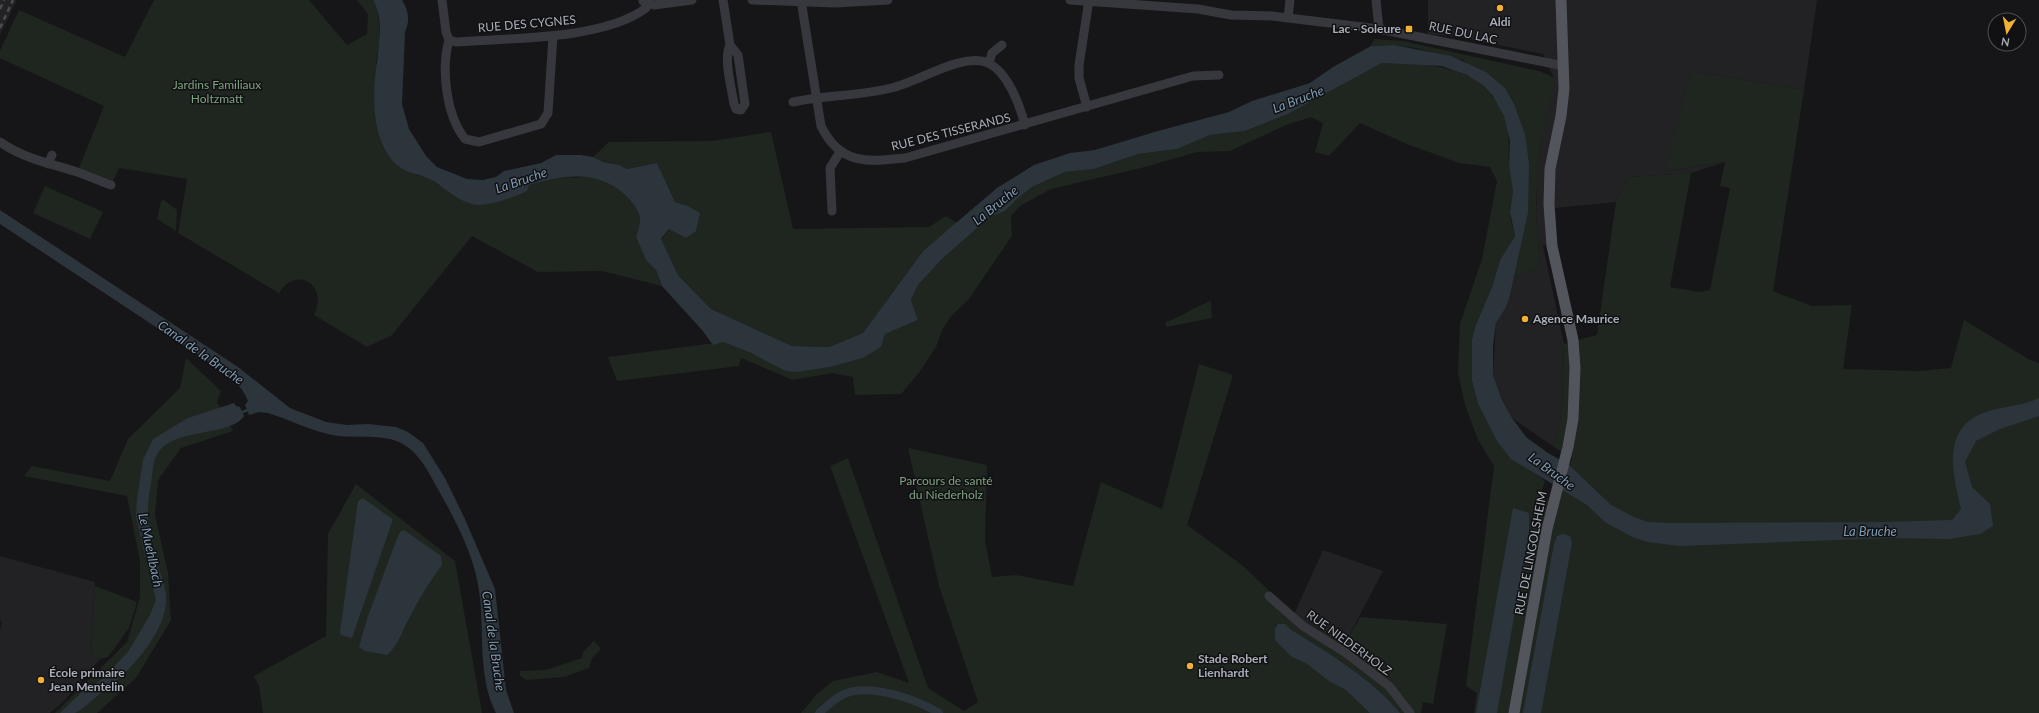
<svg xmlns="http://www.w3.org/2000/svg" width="2039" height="713" viewBox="0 0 2039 713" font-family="Lato,sans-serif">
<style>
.built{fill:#222225}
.green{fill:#1e261f}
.water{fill:#2c353c}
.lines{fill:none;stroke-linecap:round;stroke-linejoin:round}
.stream{stroke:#2c353c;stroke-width:2.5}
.canal{stroke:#2c353c;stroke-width:8}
.minor{stroke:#37383d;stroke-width:9}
.major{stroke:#53555c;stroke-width:11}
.rail{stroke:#4a4c52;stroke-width:2.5;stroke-dasharray:5 4;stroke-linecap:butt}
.poi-dot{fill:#f2b134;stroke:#111113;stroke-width:1.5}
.labels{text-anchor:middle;stroke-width:3;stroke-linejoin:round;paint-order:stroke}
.poi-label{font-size:12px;font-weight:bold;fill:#a8adb8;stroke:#111113;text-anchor:start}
.street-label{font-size:12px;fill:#a8adb8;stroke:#111113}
.park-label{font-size:12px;fill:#7fa381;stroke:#111113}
.water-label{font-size:13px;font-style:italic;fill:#7f9bb3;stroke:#111113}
</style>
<rect width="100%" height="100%" fill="#161618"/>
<path class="built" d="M0,0H17L0,35Z
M1428,0H1817L1804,90L1691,71L1666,171L1725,162L1691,173L1628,177L1616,202L1555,208V241L1543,246L1564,344L1562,412L1554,447L1512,418L1502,400L1493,375L1496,323L1505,309L1513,277L1540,268L1536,215L1538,158L1554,78L1543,54L1459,37L1428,34Z
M1323,550L1383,571L1344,645L1294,614Z
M0,556L95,582L91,657L100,659L64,701L50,713H0V630L2,621H0Z"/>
<path class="green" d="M154,0H309L347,45L367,34L368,14L357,0H373L377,8L379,23L380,39L376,63L416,175L429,178L455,197L529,185L551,178L594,177L612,183L623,192L639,211L640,223L636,237L646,260L656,270L662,286L602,271L538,272L472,236L392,335L367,347L314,315C329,283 295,266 279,293L178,233L187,179L119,168L113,181L79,168L104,106L0,58V51L19,10L125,57Z
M1374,39L1403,41L1539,71L1555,78L1538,158L1536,215L1540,268L1513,277L1528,213L1525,134L1515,106L1463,60L1416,48L1394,45L1371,46Z
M1382,63C1430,65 1482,62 1504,116C1511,132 1508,150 1509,167C1510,175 1513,183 1513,191C1513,198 1510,205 1510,212C1510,220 1513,228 1515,236L1500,260L1492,287L1475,327L1472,339V381L1478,404L1497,441L1545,481L1539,498L1559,502L1572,458L1554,447L1562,412L1564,344L1597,335L1616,202L1628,177L1691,173L1670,287L1699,292L1710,290L1730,188L1720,186L1725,162L1665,171L1691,71L1804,90L1773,291L1812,306L1852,305L1843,369L1919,371L1951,368L1964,320L2030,360L2039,363V713H1474L1477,693L1466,686L1494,466L1478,440L1465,405L1458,373L1460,324L1482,259L1497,181L1490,167L1459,163L1407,144L1360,123L1329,156L1315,152L1323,123L1311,117L1286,125L1230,151L1197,152L1141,168L1051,189L1020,206L1011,216L1012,236L968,300L952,315L942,330L936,347L918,374L901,394L855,395L853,377L832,373L793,380L741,358L739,366L617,381L608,357L723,342L798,372L830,367L863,358L881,347L885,334L918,320L911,300L918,285L943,258L990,217L1005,211L1017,199L1032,187L1065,172L1094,169L1138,154L1177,149L1210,135L1245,131L1288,114Z
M771,132L793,229L929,227L946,216L957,223L923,251L863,333L829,347L792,346L711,309L678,275L661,240L688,206L675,202L657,163L627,169C616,163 604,162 593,157L609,142L712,141Z
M45,186L103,212L90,239L33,213Z
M164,200L177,210L176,231L157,219L161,201Z
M1211,301L1212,318L1167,327L1165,325L1166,322C1182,317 1195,306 1211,301Z
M186,358L221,391L217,402L233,431L181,448L158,480L155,515L168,573L171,620L136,678L97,713H55L127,642L140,597V561L127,496L24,476L32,466L110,481L128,439L180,388Z
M1199,364L1233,375L1187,525L1242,565L1294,614L1344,645L1360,617L1447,624L1433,704L1423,702L1421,713H801L817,694L833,681L877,672L909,683L830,466L848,458L928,688L964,711L978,702L939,586L908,448L987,465L985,540L992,577L1016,575L1073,586L1101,482L1162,509Z
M356,484L455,561L482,713H263L259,686L254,676L326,636L328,534Z
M95,586L137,602L129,628L108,657L100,659L91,657Z
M594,641L601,649L592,658L589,668L564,677L526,680L520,676V671L546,670L582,658L583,652Z"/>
<path class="water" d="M373,0H402C409,11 410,21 405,32L402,104L409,129L426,156L437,167L467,179L483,180L496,177L504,171L541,163L556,155H580L593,157L604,162L619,165L627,169L657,163L675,202L688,206L700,213L696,231L686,238L669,229L661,239L678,275L711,309L792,346L829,347L863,333L923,251L997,188L1034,165L1070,153L1095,150L1158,131L1229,112L1252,101L1310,83L1333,67L1371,46L1394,45L1451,56L1486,72L1505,88L1515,106L1525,134L1529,164L1528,213L1509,299L1505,309L1496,323L1493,345V375L1502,400L1512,418L1526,437L1548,453L1569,465L1611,505L1634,517L1648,522L1671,523L1883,522L1952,520L1961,509C1953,475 1941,429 1983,413C2001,406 2020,407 2039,398V416L2000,429L1976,441L1965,462L1972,487L1990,504L1993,526L1980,534L1949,539L1889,538L1679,546L1648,542L1632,537L1605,522L1587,505L1511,459L1497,441L1478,404L1472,381V339L1475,327L1492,287L1500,260L1515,236L1510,212L1513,191L1509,166L1510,141L1504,116L1493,96L1484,86L1467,75L1442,66L1382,63L1288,114L1245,131L1210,135L1177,149L1138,154L1094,169L1065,172L1032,187L1017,199L1005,211L990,217L943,258L918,285L911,300L918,320L885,334L881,347L863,358L830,367L798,372L786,371L751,353L723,342L713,345L702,330L662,286L656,270L646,260L636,237C642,218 642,214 629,199C603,169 563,174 529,185L527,191C515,197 485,208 472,204C458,200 447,191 435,182C424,174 408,175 397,165C371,141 372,95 377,62C379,42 384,19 373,0Z
M0,210L238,367L290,408L326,422L347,425L368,424L396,427L408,432L423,443L445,478L464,517L495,589L506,690L514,713H496C478,678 484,634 480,597C476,559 457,523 439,491C428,472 420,452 399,442C378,433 351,440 328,434C307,429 288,419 268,413L259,412L249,415L245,405L248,401C244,391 238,384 230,376L0,224Z
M234,403L236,406L240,407L244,416C231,437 174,427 158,453C152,462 153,473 151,483C145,516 148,530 157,563C160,573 165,584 166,595C169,627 134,667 111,685C102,691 83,710 75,713C71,713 64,713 60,713L84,690L101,680L128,652L150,615L156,600L136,517L137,499L143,460L153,439L188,418Z
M363,498L392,519V522L352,638L341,635L340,632L358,501Z
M1513,508L1529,513V532L1497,713H1476Z
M404,530L441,556L442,565C430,581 420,597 411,615C403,628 399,645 387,655L365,651L359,647L367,619L396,541L400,532Z
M1563,534L1570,536L1572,543L1541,713H1523L1554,544L1557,536Z
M1278,624H1285L1290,629C1329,654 1370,677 1400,713H1370L1346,690L1329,681L1306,663L1292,657L1275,640V629Z"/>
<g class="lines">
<path class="stream" d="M240,413L250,409"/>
<path class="canal" d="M819,713C826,707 835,698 844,694C870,683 916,699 939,713"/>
<path class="minor" d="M442,0L446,32L449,40
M723,0L730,45C723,58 732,90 734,104L736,109L741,110L745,104L738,55L730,45
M752,0L835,3L888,0
M801,0L821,126C840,165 867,162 905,158L1193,76L1219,75
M1070,0L1198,9L1231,15L1272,16L1379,29L1564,66
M1376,0L1379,29
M643,1L654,5L692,0
M1288,18L1290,0
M449,40C441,69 446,115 465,139L479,142L541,124L548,113L553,36
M449,40L456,42C508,38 604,40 646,8L647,3
M989,63L992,53L1002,45
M793,102C827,95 862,96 895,87C920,81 963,52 988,63C1008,72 1020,106 1025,125
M1087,107L1079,78V65L1089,0
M0,142C23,158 48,163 74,171C87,175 99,181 111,185
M48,164L52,155
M832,211L830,168L840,152
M1269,596L1303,626L1346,653L1389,686L1410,713"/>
<path class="major" d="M1514,713L1547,529L1568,447L1573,419L1575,368L1573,340L1552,246L1549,204L1550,169L1561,116L1564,89L1561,0"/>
<path class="rail" d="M0,9L4,0
M0,28L13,0"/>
</g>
<g class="poi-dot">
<circle cx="1500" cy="8" r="4"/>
<rect x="1405" y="25" width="8" height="8" rx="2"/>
<circle cx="1525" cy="319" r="4"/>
<circle cx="1190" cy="666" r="4"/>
<circle cx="41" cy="680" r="4"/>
</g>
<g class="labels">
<g class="poi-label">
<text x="1500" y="26" text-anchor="middle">Aldi</text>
<text x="1401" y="33" text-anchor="end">Lac - Soleure</text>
<text x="1533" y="323">Agence Maurice</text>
<text x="1198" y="663">Stade Robert<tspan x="1198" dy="14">Lienhardt</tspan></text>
<text x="49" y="677">École primaire<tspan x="49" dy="14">Jean Mentelin</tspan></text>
</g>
<g class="street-label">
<text transform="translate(527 24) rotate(-5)" y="4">RUE DES CYGNES</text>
<text transform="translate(1463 33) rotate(12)" y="4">RUE DU LAC</text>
<text transform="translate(951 132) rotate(-14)" y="4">RUE DES TISSERANDS</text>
<text transform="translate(1531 553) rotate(-79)" y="4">RUE DE LINGOLSHEIM</text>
<text transform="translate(1349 643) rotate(36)" y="4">RUE NIEDERHOLZ</text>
</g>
<g class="park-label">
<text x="217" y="89">Jardins Familiaux<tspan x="217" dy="14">Holtzmatt</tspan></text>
<text x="946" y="485">Parcours de santé<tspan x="946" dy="14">du Niederholz</tspan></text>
</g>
<g class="water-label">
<text transform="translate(1298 99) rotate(-21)" y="5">La Bruche</text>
<text transform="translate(521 180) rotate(-19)" y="5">La Bruche</text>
<text transform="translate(995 205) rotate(-39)" y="5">La Bruche</text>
<text transform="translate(201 352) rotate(35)" y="5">Canal de la Bruche</text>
<text transform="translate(1552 471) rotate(36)" y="5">La Bruche</text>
<text x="1870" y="536">La Bruche</text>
<text transform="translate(151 550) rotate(78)" y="5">Le Muehlbach</text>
<text transform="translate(494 641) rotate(82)" y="5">Canal de la Bruche</text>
</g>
</g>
<g transform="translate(2007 32) rotate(190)"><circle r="19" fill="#111113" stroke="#4d4f55"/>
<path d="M0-3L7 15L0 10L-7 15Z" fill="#f2b134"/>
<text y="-6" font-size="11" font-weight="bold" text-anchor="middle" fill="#a8adb8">N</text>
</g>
</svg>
